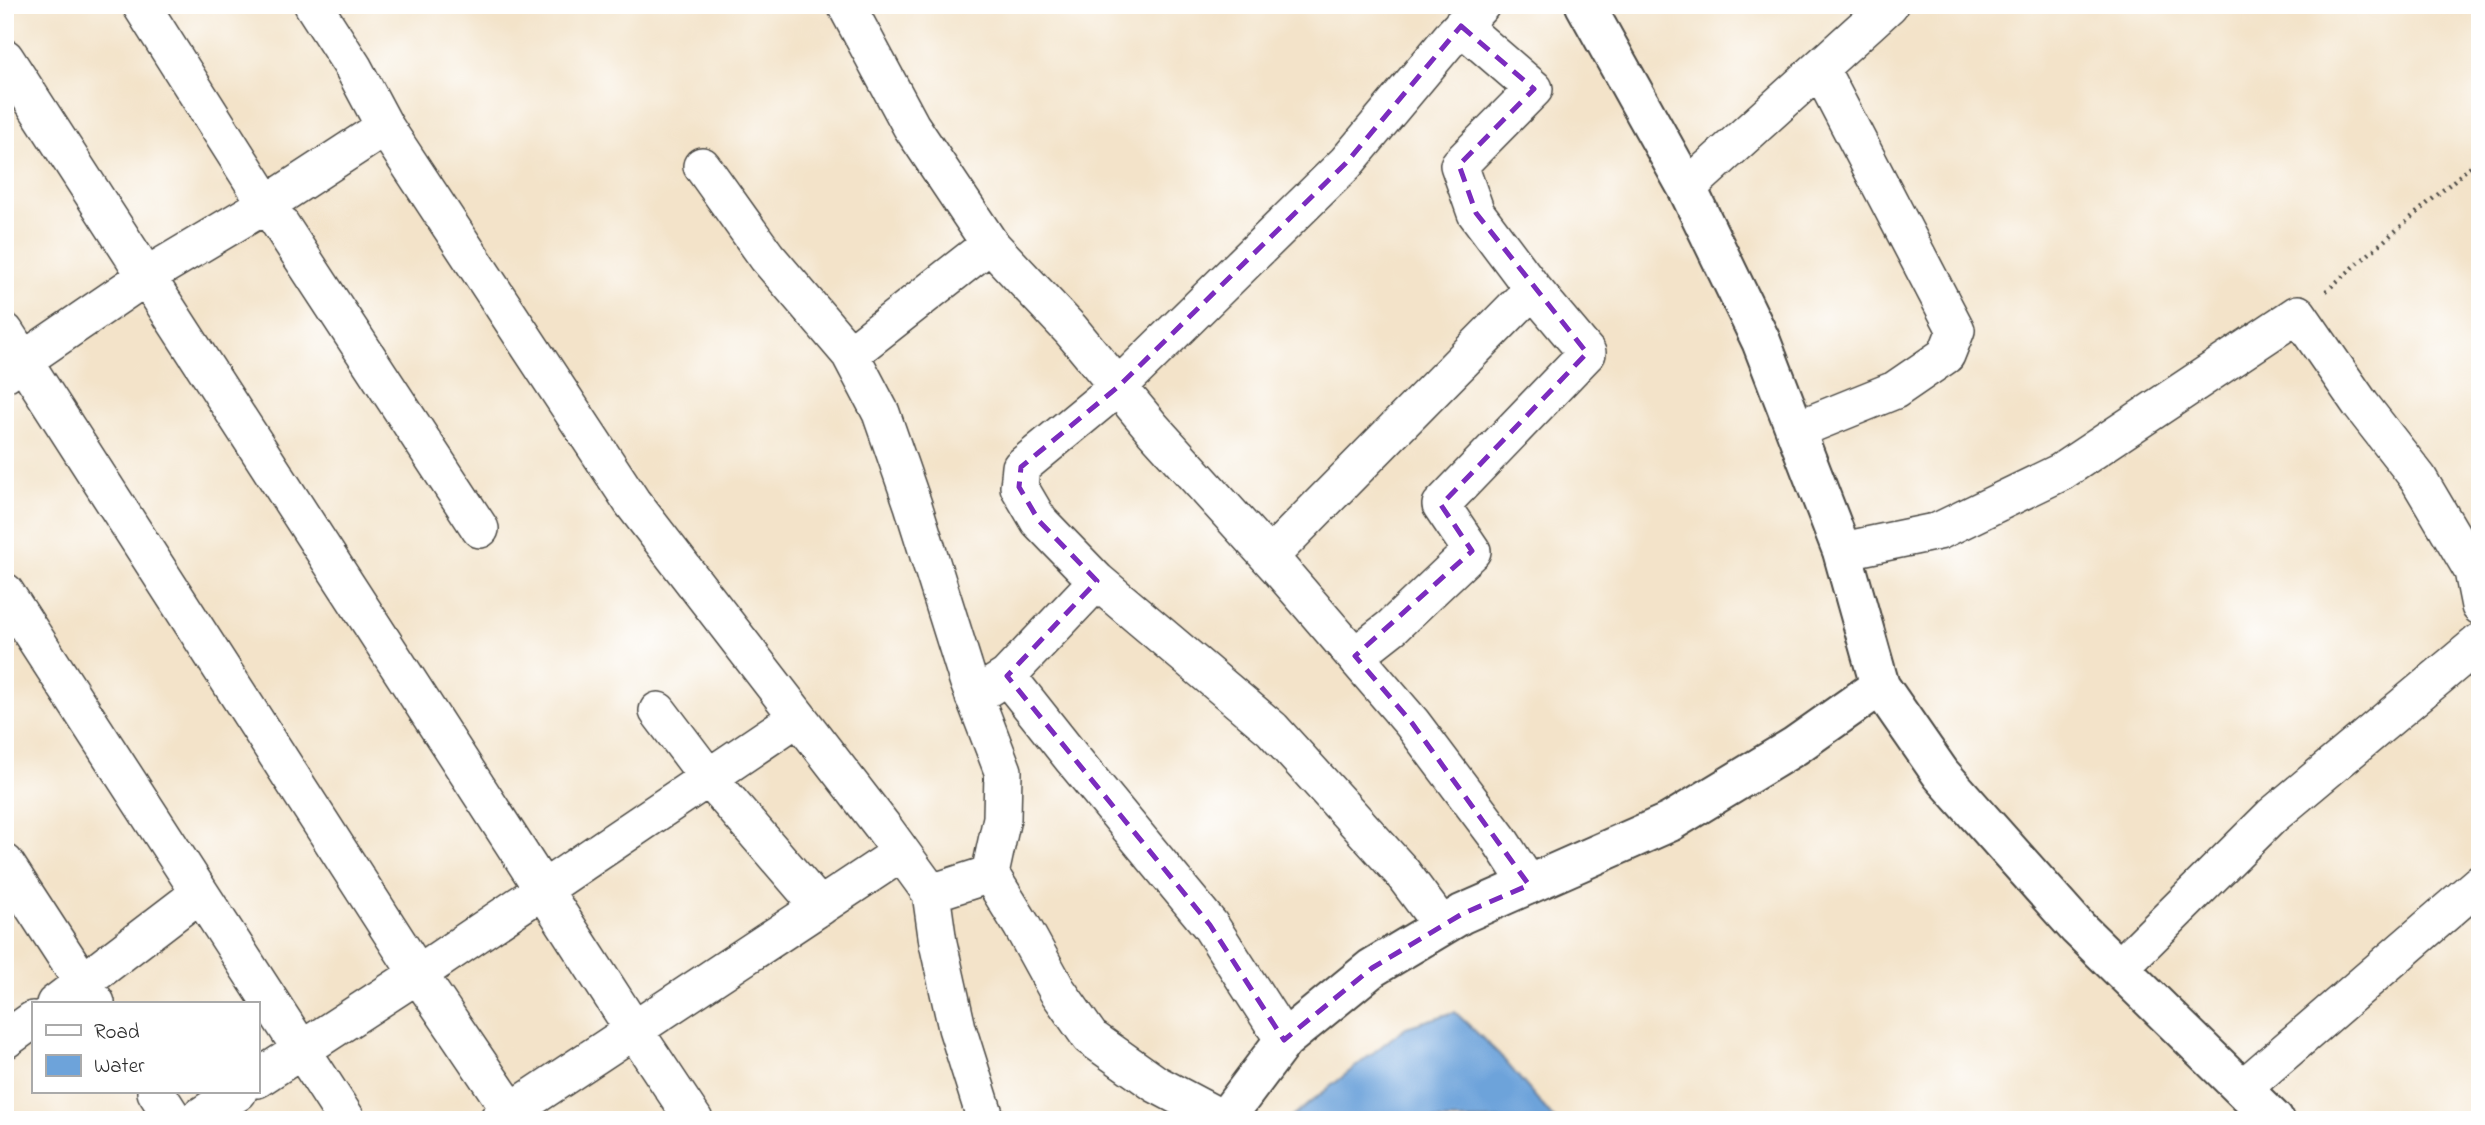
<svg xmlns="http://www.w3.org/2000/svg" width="2485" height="1125" viewBox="0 0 2485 1125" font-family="'Indie Flower',sans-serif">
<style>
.water{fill:#6da3da;stroke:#4c6782;stroke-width:2}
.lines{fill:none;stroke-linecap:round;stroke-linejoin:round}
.street-casing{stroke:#494743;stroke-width:40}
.secondary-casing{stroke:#494743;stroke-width:42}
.path{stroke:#494743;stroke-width:4.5;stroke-dasharray:2 5;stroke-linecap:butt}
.street{stroke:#fff;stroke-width:37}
.secondary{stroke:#fff;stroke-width:38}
.marked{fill:none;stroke:#7b2cbf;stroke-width:5;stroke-dasharray:14 9;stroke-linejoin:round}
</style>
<rect width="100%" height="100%" fill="#fff"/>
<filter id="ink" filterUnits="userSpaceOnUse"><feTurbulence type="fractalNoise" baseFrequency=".0143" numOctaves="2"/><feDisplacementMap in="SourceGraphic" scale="14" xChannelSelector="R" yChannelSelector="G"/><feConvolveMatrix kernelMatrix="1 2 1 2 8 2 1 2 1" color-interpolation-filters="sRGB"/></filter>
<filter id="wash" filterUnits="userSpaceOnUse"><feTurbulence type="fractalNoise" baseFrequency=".00686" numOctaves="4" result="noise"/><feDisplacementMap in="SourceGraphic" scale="28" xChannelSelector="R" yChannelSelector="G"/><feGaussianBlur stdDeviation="1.57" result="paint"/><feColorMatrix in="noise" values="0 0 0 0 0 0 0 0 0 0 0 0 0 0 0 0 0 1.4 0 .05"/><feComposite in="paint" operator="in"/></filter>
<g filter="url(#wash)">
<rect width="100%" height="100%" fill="#f3e3c9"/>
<path class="water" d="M1455,1012L1499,1054L1555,1120H1288L1406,1027Z"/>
</g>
<g filter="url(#ink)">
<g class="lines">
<g class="street-casing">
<path id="street" d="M141,5L267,204L480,529
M313,5L353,67L385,127L632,502L883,827L931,893L938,943L957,1028L986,1120
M846,5L911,126L990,244L1071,330L1153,429L1277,566L1412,723L1499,839L1529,885
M5,58L634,1030L694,1120
M702,166L767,257L850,354L881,413L913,505L968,680L1003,771L1002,818L990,874
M1687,188L1889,5
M5,332L418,974L517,1120
M850,354L990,244
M5,373L148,275L267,204L385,127
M1796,430L1895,390L1946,355L1956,330L1820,69
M1842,551L1939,531L2061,472L2298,314L2361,405L2418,478L2473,571L2480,606
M1269,557L1533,289
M1097,581L1039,521L1019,487L1021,467L1119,386L1346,163L1453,35L1481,5
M5,592L347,1120
M1355,656L1392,627L1472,551L1441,505L1587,353L1533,289L1476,213L1459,165L1534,89L1461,26
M1007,676L1072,758L1210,925L1284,1040
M974,697L1007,676L1097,581L1272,729L1401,871L1442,926
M658,711L708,777L820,907
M5,863L96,1003
M931,893L990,874L1022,926L1057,990L1090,1037L1156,1084L1224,1120
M2119,968L2272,816L2480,642
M55,1004L200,893
M5,1040L33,1020
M257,1079L418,974L798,717
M2242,1089L2480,883
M156,1092L174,1120
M195,1120L238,1092
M498,1120L901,853"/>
</g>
<g class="secondary-casing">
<path id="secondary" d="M1585,5L1687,188L1761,341L1842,551L1880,686L1941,774L2078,928L2274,1120
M1224,1120L1284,1040L1372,968L1462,914L1670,822L1795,746L1880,686"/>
</g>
<path class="path" d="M2326,291L2480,158"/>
<use href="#street" class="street"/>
<use href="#secondary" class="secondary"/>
</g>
</g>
<path class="marked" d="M1461,26L1534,89L1459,165L1476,213L1587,353L1441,505L1472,551L1355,656L1412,723L1529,885L1462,914L1372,968L1284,1040L1210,925L1007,676L1097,581L1039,521L1019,487L1021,467L1119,386L1346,163Z"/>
<rect width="2485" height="1125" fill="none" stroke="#fff" stroke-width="28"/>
<rect x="32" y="1002" width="228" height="91" fill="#ffffff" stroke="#aaaaaa" stroke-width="2"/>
<rect x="46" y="1025" width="35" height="10" fill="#ffffff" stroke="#aaaaaa" stroke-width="2"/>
<text x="94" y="1038" font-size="21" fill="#2b2b2b">Road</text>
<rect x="46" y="1055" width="35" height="21" fill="#6da3da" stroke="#aaaaaa" stroke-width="2"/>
<text x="94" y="1072" font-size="21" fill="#2b2b2b">Water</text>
</svg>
